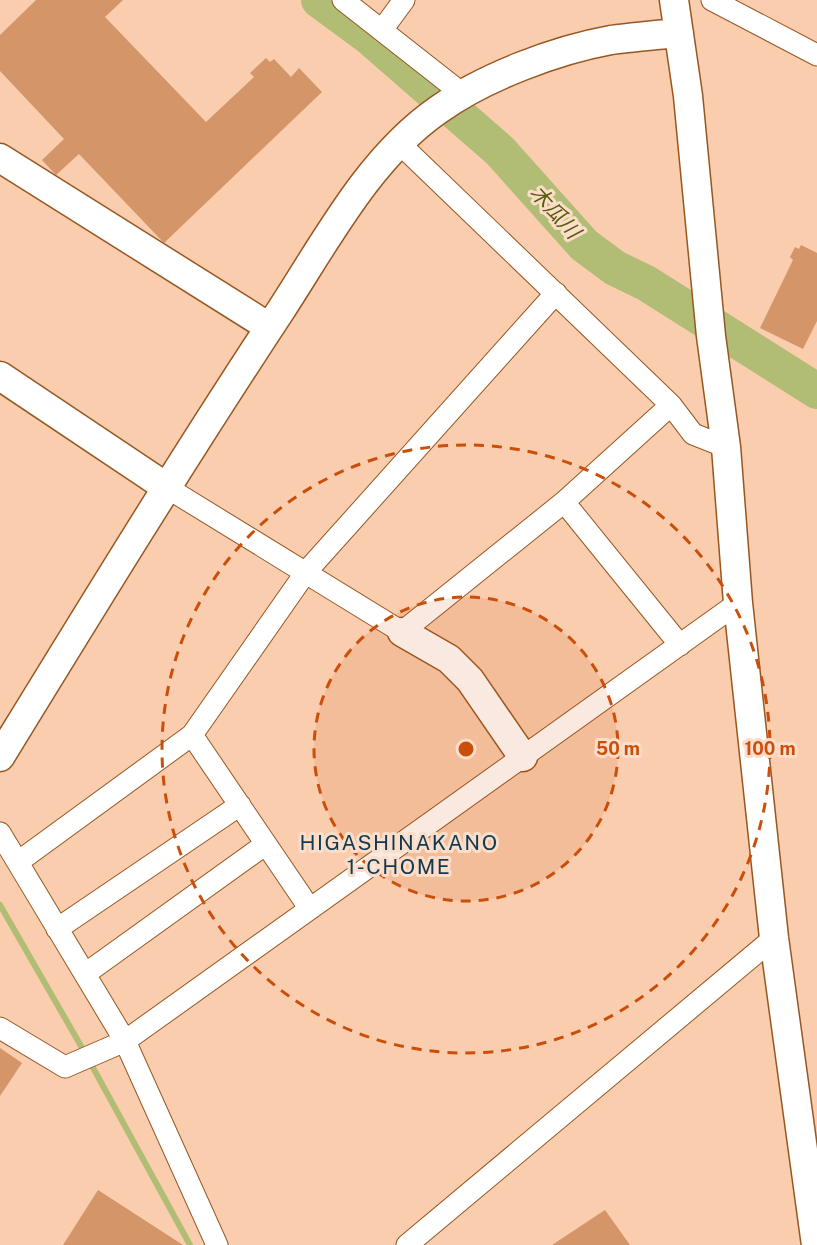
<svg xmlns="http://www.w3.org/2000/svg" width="817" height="1245" viewBox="0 0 817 1245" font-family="'Public Sans','Noto Sans JP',sans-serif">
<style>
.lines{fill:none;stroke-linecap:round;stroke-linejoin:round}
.stream{stroke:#b1bd75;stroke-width:6}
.river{stroke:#b1bd75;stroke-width:36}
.building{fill:#d49568}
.street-casing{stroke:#975721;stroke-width:23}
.secondary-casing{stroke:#975721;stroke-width:31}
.street{stroke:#fff;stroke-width:21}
.secondary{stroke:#fff;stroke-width:28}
.ring{fill:none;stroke:#cb4e0a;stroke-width:3;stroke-dasharray:10 8}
.labels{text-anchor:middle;stroke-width:6;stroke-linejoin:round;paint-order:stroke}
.water-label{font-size:21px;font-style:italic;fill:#555e0a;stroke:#fbddc9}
.neighbourhood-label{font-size:21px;letter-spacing:1.5px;fill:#113a51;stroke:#fbddc9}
.centre{fill:#cb4e0a;stroke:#fbddc9;stroke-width:3}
.ring-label{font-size:18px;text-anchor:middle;font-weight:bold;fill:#cb4e0a;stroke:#fbddc9;stroke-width:6;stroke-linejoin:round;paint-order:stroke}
</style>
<rect width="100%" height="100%" fill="#f9cdae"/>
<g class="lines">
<path class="stream" d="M0,905L85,1053L190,1245"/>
<path class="river" d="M319,0L368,36L500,151L584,245L615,268L646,283L817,391"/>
</g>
<path class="building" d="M36,0H123L105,17L206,122L254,77L250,73L266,58L270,62L274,59L291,77L299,68L322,92L164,243L79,154L56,175L42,160L64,139L0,71V35Z
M801,245L817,253V321L803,349L760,328L793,260L790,257L795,247L799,249Z
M0,1048L22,1063L0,1096Z
M98,1190L183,1245H63Z
M605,1210L630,1245H552Z"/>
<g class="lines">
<g class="street-casing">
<path id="street" d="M343,0L464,95
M712,0L817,55
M382,30L404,0
M398,142L671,405L693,434L726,447
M166,487L402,632L564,502L671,405
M564,502L680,645
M192,735L310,909
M0,833L125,1041L217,1245
M18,862L192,735L306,572L556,293
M57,929L240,805
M85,974L266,844
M0,1028L65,1067L125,1041L738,603
M407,1245L774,938"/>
</g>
<g class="secondary-casing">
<path id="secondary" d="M674,0L688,96L711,336L726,447L738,603L774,938L816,1245
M0,158L269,327
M0,376L166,487
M402,632L449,659L470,680L523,757
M0,757C92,607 184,457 281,310C326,241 369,158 438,110C484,77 556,50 611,40C634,37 656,35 679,33"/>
</g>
<use href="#street" class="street"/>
<use href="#secondary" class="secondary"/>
</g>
<circle cx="466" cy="749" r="152" fill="#cb4e0a" fill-opacity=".12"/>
<g class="ring">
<circle cx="466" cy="749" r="152"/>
<circle cx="466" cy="749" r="304"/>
</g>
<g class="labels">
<g class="water-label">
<text transform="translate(555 212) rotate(48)" y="7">木瓜川</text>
</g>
<g class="neighbourhood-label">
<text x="399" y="850">HIGASHINAKANO<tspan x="399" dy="24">1-CHOME</tspan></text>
</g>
</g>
<circle cx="466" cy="749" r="9" class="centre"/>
<g class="ring-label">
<text x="618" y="755">50 m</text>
<text x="770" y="755">100 m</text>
</g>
</svg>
